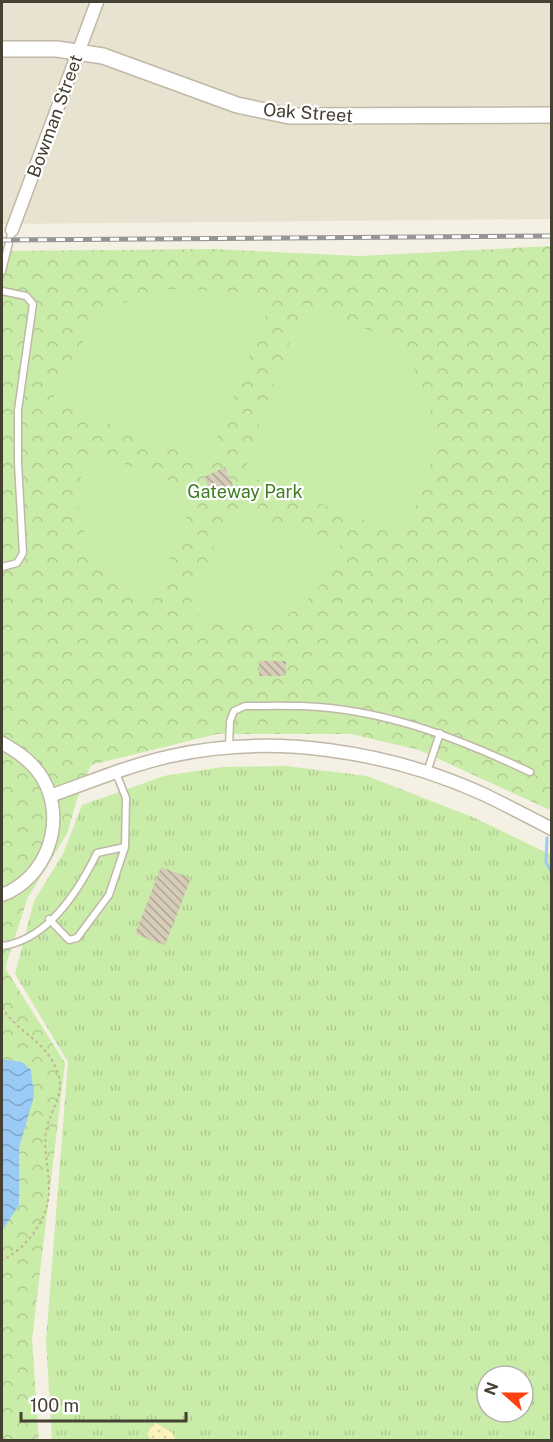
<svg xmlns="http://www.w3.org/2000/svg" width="553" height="1442" viewBox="0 0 553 1442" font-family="'Public Sans',sans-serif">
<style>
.residential{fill:#e8e2d1}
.grass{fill:url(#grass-tufts);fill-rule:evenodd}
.sand{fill:url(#sand-dots)}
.park{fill:url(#park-crowns)}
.garden{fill:#caeca9}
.water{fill:url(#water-waves)}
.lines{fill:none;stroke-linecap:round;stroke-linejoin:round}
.stream{stroke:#9acbf6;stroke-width:3}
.building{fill:url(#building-back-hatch)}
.service-casing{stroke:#c0b8a6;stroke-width:9}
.minor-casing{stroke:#c0b8a6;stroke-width:15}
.tertiary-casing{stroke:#c0b8a6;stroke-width:18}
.path{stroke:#c3b696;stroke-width:2;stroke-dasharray:3 3;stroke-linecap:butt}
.service{stroke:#fff;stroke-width:6}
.minor{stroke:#fff;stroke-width:12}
.tertiary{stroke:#fff;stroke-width:15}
.rail-casing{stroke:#959595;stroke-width:5}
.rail{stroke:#fff;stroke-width:3;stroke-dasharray:9;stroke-linecap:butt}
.labels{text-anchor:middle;stroke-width:4.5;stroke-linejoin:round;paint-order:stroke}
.street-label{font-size:18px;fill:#464033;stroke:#fff}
.park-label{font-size:18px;fill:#3f7d22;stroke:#fff}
</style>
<defs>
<pattern id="grass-tufts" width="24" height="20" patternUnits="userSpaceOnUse" patternTransform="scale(1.5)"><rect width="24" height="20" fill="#caeca9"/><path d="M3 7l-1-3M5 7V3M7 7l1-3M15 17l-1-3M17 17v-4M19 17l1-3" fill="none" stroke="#afcb92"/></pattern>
<pattern id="sand-dots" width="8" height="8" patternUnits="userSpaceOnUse" patternTransform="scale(1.5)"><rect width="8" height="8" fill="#fcf2bc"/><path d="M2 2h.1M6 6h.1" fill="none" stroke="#d9d1a2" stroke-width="1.8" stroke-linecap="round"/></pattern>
<pattern id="park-crowns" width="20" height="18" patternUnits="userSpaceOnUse" patternTransform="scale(1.5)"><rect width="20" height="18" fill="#caeca9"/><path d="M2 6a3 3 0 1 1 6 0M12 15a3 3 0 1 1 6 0" fill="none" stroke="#afcb92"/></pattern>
<pattern id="water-waves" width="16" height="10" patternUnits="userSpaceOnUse" patternTransform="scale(1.5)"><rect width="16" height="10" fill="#9acbf6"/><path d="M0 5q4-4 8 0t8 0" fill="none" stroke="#7fa6c8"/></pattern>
<pattern id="building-back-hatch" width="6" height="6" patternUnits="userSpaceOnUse" patternTransform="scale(1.5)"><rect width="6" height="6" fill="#d6ccb8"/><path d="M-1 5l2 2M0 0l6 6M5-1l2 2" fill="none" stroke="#afa796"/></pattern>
</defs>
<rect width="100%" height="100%" fill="#f4f0e4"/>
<path class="residential" d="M2,2H551V219L2,224Z"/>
<path class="grass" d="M286,766L367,776L475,818L551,855V1440H52L46,1340L68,1062L15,974L34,901L63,854L82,805L164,776L222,767ZM487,1376H523V1412H487Z"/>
<path class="sand" d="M155,1423L172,1432L175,1440H150L147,1432Z"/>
<path class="park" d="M551,246L550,810L419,750L351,734H217L91,765L77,799L67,834L28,897L5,968L65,1063L32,1339L39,1440H2V251L214,249L360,256Z"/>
<path class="garden" d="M171,289L240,292L270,304L211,453L198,459L52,401C68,363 90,319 130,300C142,294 158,292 171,289Z
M304,303L373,332L410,360L430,405L434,454L406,536L251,477L246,461Z
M91,452L190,488L192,503L153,602L113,578L90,548L78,513L80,480Z
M237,510L341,543C333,558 326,580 314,593C277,633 235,632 188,611L226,516Z"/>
<path class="water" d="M2,1059L22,1062L31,1070L34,1096L19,1148V1205L2,1231Z"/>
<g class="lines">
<path class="stream" d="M547,838L546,862L552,873"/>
</g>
<path class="building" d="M225,467L234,488L213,498L204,477Z
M259,661H286V676H259Z
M161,867L191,878L165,945L135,934Z"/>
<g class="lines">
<g class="service-casing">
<path id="service" d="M2,271L12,230
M2,291L26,296L33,304L18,410V463L23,553L17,563L2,567
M229,747L230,721L234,711L245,706C269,706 294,705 319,707C394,713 462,740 530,772
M427,772L440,733
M49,919L69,940L77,938L109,895L125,847
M2,946C48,940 79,890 97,853L125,847L126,798L116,773"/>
</g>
<g class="minor-casing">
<path id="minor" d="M12,230L97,2
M2,743C18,752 33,762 43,779C67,821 47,878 2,895
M50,796C90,782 130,765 171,756C273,733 388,751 483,794C506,805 529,817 552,829"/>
</g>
<g class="tertiary-casing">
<path id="tertiary" d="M2,49H57L103,56L237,105L289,116L552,115"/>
</g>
<path class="path" d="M2,1007C18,1034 45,1039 57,1071C67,1094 49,1111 46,1132C43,1155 52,1179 48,1201C44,1225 23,1251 2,1260"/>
<use href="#service" class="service"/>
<use href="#minor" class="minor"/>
<use href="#tertiary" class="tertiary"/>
<g class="rail-casing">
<path id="rail" d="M2,240L552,236"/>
</g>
<use href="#rail" class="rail"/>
</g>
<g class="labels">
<g class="street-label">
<text transform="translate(308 113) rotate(4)" y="6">Oak Street</text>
<text transform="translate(55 116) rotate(-70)" y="6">Bowman Street</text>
</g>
<g class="park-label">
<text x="245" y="498">Gateway Park</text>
</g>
</g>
<rect width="553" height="1442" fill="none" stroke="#464033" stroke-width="6"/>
<g transform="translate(505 1394) rotate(291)"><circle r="28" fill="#ffffff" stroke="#b5b3ad" stroke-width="1.5"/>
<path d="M0-4.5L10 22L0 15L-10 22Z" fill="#ff420f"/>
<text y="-9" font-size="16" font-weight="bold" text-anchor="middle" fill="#464033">N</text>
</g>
<path d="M21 1412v9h165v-9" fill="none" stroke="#464033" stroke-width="3"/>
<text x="30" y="1412" font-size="18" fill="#464033" stroke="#ffffff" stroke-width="4.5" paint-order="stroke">100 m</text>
</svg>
